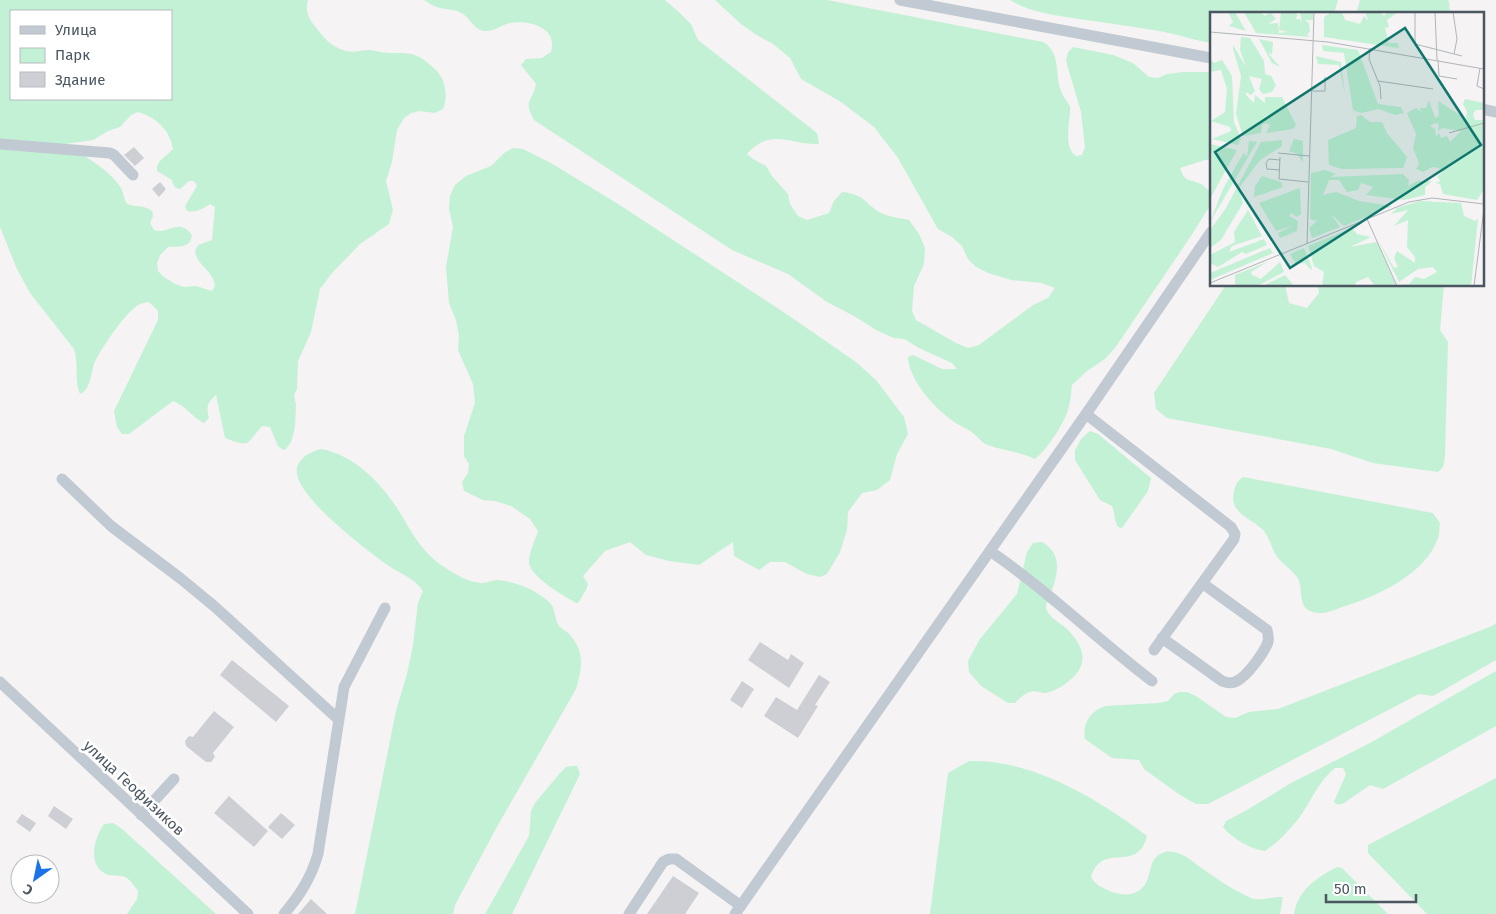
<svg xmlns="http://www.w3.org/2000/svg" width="1496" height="914" viewBox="0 0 1496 914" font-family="'Fira Sans',sans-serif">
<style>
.green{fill:#c3f1d5;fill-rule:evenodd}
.building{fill:#cdcfd5}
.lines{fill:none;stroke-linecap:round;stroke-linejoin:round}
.minor{stroke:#c1cad2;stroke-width:11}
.labels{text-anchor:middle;stroke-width:5;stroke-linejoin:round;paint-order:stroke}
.street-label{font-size:15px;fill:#4a5661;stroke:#fff}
.inset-road{fill:none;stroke:#b1b4b9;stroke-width:1}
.view{fill:#0f766e;fill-opacity:0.15;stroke:#0f766e;stroke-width:2.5}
.inset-edge{fill:none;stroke:#4a5661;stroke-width:2.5}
</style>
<rect width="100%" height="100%" fill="#f5f3f3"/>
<path class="green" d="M0,0H308C305,9 308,18 314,25C323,37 331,47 346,51C354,53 361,50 369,50C375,50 382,53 388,53C413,53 417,52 436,70C446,80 448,97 443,109L435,113L420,111L411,113L404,118L397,130L392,162L386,181L393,210L389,224L360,244L332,273L320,289L311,332L298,361L297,389L294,395L296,405L295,427L291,442L286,449L283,450L278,446L270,427L262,426C246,444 251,448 225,438L216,395C207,403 206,407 209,418L204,423C192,417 186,406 173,401L129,434H122L117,427L114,411L158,320V311L149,302C145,303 141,303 138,305C126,312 99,351 94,364C91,374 90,390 80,394C74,380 79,364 74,349L30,293L17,269L0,227ZM11,11H171V99H11ZM138,112C156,117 170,130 173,149L160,161L157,166V171L172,180C173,185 174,188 180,189L189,181H194L197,186L185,206L187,211C196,213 202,209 210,204L215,207L212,240L198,245L195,251C197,266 214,271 215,286L212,291L196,286L184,287L175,284L164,277L158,271L157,263L160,255L168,247C179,246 190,249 192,235C178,217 170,235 154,230L150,223L153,216L152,211C142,204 135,208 126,203C124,198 123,192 121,188C108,168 84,156 65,144L93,140L108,131L120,127L131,115Z
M424,0H665L681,14L691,24L698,40L817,133L819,144C789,145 771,127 747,154L753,159L766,166L772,176L788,194L790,204L798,216L807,220L829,213L834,201L842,192C867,195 863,203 881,213C889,217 900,218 909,220L919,234L925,248L924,264L914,286L912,311L916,320L956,343L968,348L979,345L1033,305L1048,298L1055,288L1041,283L1011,280L988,273L976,267L968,259L962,246L952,237L938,229L898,158L874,127L841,102L801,79L790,58L773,44L755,34L741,24L715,0H827L1043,42C1059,51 1056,69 1059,85C1061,93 1065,100 1070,106C1071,121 1062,146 1076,156L1082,155L1085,147L1081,112L1066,61L1068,52L1073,47L1113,55L1133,63L1149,77L1158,78L1167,74L1183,72H1211V160H1205L1180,168C1186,184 1188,178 1201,184C1204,186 1208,190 1211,192V204L1191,236L1115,348L1105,359L1087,371L1072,385C1071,392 1071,399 1069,406C1066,421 1047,450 1035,459C1021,452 1005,451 991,446C982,444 979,438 973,433C967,428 959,426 953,421C935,409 909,380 908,357L913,355L942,369H957L952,363L919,348L904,339L894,338L878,331L854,316L827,302L788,274L732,250L534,120C523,100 532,103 536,84L521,65L526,59L542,58L551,52C558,27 529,20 510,23C500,25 495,32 484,31C474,30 470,17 461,13C453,8 442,10 434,6C431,5 428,2 424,0Z
M1010,0H1338L1334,14H1211V43C1193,40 1177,34 1159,31C1130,26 1101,22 1072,18C1050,14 1029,12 1010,0Z
M1360,0H1447L1449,1L1450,14H1356Z
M513,148L523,149L551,163L618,204L785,313L856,362L876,380L904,417L908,434L897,454L890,480L877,490L862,493L848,512L847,530L840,552L827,574L820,577L807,574L785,562H770L759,570L734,556L733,542L699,565L669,561L646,555L630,542L605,551L583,576L588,584L586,590L578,603H576C564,596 529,576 529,562C529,552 535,540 538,531L530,519L511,506L495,501L483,500L464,491L462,482L468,473L469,464L464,456V436L475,403L473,384L458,350L459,336L456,320L449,303L446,267L453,227L449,209L450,196L455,185L466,176L491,166L504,153Z
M1226,285H1285L1289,303L1307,308L1319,293L1318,285H1444L1440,330L1448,342L1445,456L1443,467L1438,472L1373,463L1331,449L1167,418L1156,409L1154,393Z
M1090,431L1098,434L1151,478L1148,491L1122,528L1118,527C1114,520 1115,513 1112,506L1100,500L1075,460V450L1081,439Z
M321,449C354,455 379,481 397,508C411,530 419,549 441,565C452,572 468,583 482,583C487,583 492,580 497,580C514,581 536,590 549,602C556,608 554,619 559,626C563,630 568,632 571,636C585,653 582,669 576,689L498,825L455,905L453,914H355L396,711L407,674L413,645L418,603L423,591C415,578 398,573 386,564C364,548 301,500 297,474C295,459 310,452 321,449Z
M1243,477L1433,513L1440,523C1439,528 1440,534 1438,538C1426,574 1376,597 1342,607C1332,611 1321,616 1310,611C1297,605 1304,587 1297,577C1292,570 1284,565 1278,558C1272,550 1270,539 1264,531C1253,519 1228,513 1234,492C1235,485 1237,482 1243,477Z
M1042,542C1063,554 1058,573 1051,593C1050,597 1046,603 1046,607C1047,617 1061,623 1067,629C1078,640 1088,655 1079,670C1074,679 1056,692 1045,693C1040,693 1035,690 1030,692C1023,694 1019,699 1015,703H1008L981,686L969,672L968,661L980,639L1017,594L1027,552L1033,543Z
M1496,623V660L1433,696L1419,694L1208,804H1196L1180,795L1144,769L1139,760L1112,758L1085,739C1082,723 1090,712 1105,706L1159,703L1168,701L1174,694L1180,692H1187L1196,696L1226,717L1235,718L1249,712L1278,709L1492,626Z
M1496,671V726L1383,789L1370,785L1344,803L1338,805L1334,802L1346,774L1343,768H1335C1317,783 1312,800 1299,818C1289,830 1278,843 1265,851C1250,849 1233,839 1223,827L1226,821L1247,810L1291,783L1370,743Z
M969,761C1032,759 1098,799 1147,836C1137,875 1103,840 1091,877C1096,886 1103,888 1112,892C1118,894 1125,895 1131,894C1158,887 1142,858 1165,852C1170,851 1176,852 1180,854C1189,857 1195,864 1203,869C1217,879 1233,890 1249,897C1260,903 1271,896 1283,897L1280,914H930L948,773Z
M572,766H577L580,774L512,914H485L529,836L531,811L535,803L560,773L566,767Z
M1496,778V914H1427L1368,853V845Z
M113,823L121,828L216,914H127L137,899L138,891C134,886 131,880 125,877C120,875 114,876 109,875C86,868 94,838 104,824Z
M1337,867L1342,868L1388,914H1294C1298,890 1316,878 1337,867Z"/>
<path class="building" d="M134,147L144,158L135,166L124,155Z
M160,182L166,189L159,197L152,189Z
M760,642L788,660L791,654L804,663L789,688L748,660Z
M232,660L289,706L276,722L220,675Z
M819,675L830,682L815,705L818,706L798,738L764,716L776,697L797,710Z
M742,681L754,689L742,708L730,700Z
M214,711L234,727L213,753L215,757L211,762H206L186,746L185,741L189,736L193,737Z
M229,796L268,831L254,847L214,813Z
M54,806L73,819L66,829L48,816Z
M281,813L295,825L282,839L268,827Z
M22,814L36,823L30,832L16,822Z
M673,876L699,893L685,914H647Z
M311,899L327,914H298Z"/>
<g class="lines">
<path class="minor" d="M900,0L1211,58
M1482,109L1496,112
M0,144L110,153L114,155L133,175
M1086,414L1231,527L1235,534L1234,539L1154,650
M62,479L111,526L180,578L214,606L338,719
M990,551C1047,590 1097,639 1152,681
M1162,638L1222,681C1227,683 1232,684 1237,681C1247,676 1264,653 1268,642C1269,638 1268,634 1267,630L1202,583
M0,682L248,914
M141,815L174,779
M284,914C300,895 311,878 318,854L344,687L385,608
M629,914L663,862L669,859H676L741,906
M735,914L1086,414L1211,232"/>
</g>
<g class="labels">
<g class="street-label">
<text transform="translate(134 788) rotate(43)" y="5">улица Геофизиков</text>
</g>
</g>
<g transform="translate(1210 12)">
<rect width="274" height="274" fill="#f5f3f3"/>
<path d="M18,0H25L36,19L19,14L23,10ZM34,0H51L55,4L60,0L66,7L58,12L68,11L69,21L78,20L69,18L71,0H84L88,3L85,7H90L92,12L90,0H103V8H95L99,11L100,19L97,23L100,25L46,21ZM121,0H132L135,8L150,12L154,4L159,10L155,0H170L174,4L177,0H188L177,8L179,15L175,16L179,31H188L189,36L114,25V5ZM31,25L40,26L54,49L55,62L61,64L66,73L62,80L53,82L49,77L52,67L39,64L45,79L41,83L36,80V83L44,91L45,83L55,91V85H72L86,113L83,117L56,121L60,113L56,111L52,113L51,121L33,124L26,102L31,64L23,37V33L36,55L30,38ZM49,27L63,30L62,43L60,40L59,42L70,55L62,51ZM112,33L148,38L168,92L191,95L194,101L185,103L168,97L151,101L143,98L134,41L113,39ZM106,44L131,50L135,83L129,53L108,52ZM0,47L4,51L12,48L22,64L24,110L31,127L28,133L2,127L21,119L20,115L1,109L15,100L17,77L11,58L0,60ZM255,87L274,91V98H266L263,102L265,108H274V177L267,188L233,182L230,172L225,171L231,169L227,165L232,160L229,156L222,155L213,160L206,157L209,151L203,136L206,122L197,101L206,96L211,100L210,96H216L219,88L225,106L229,104L228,89L256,107L257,100L253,92ZM225,111L229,112L228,119L232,116L251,119L240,130L237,124L231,126L229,121L226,124L225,117L220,114ZM151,103L160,110H172L177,121L197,145L193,156L132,157L119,153L118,128L146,116L147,104ZM84,127L93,129V150L87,142L79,139ZM72,128V134L50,148L29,176L33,191L11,228L0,236V218L16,196L51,130ZM39,129L47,130L0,210L13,177L30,147L34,141L37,145ZM0,132L27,138L0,187L2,144ZM115,158L126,162L120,165L193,162L199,168L198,174L207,169H222L215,175V183L194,188L156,183L163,175L151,171L148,178L137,180L129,168H119L113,183L126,180L149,189L182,194L134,214L121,202L130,215L102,226L99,216L107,209L100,207L101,161ZM52,164L71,170L73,175L44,185L45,174ZM90,176L91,202L87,205L81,201L79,204L88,209L87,219L70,226L68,221L82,214L66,219L49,191ZM210,189L251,191L254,204L265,209L268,207L261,274H165L158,265L146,270L145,274L112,273L114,260L104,254L98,234L142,216L147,222L161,225L140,235L167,230L186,273L199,272L205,265L214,267L227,260L223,255L208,257L189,270L168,228L184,256L188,255L184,246L187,239L205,251V245L197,235L198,208L184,214L198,198L181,202L187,196ZM38,198L52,224L22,234L19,240L54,227L57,233L36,242L32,240L8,255L0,251V243L25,230L24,220ZM60,236L63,241L0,268V261ZM94,236L102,256L101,258L95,251L86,252L80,242ZM57,250L41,260L42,263L51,267L70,250L74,260L47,274H25V263ZM75,263L84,274H53Z" fill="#c3f1d5" fill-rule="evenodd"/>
<path class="inset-road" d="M205,0V32L252,44M225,0L227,48M243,0L247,27L244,42M0,20L118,30L274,57M160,36L159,47L170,74L171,87M228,48L229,64L247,67M270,56L267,74L274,77M168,69L223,77M102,79H115V65M239,121L274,111M68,141L99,144M70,145L69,167L98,170M70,158L57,157L56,151L59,147L70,148M157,207L187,274M97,232L104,0M0,271L199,190L222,186L274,192M264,274L274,197"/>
<path class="view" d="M195,16L271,133L80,256L5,140Z"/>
<rect width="274" height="274" class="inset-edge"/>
</g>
<rect x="10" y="10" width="162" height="90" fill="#ffffff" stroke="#b7bbc0"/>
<rect x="20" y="26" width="25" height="8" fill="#c1cad2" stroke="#b7bbc0"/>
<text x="55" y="35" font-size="15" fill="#4a5661">Улица</text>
<rect x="20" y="48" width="25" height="15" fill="#c3f1d5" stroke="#b7bbc0"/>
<text x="55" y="60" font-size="15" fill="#4a5661">Парк</text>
<rect x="20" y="72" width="25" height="15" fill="#cdcfd5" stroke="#b7bbc0"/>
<text x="55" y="85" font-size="15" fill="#4a5661">Здание</text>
<g transform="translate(35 879) rotate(213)"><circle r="24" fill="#ffffff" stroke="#b7bbc0"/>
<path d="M0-4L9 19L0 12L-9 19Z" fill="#1a73e8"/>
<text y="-8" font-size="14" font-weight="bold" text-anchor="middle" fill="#4a5661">С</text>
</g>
<path d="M1326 894v8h90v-8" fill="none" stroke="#4a5661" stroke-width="2.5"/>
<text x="1334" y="894" font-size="15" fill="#4a5661" stroke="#ffffff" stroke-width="4" paint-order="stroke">50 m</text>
</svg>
